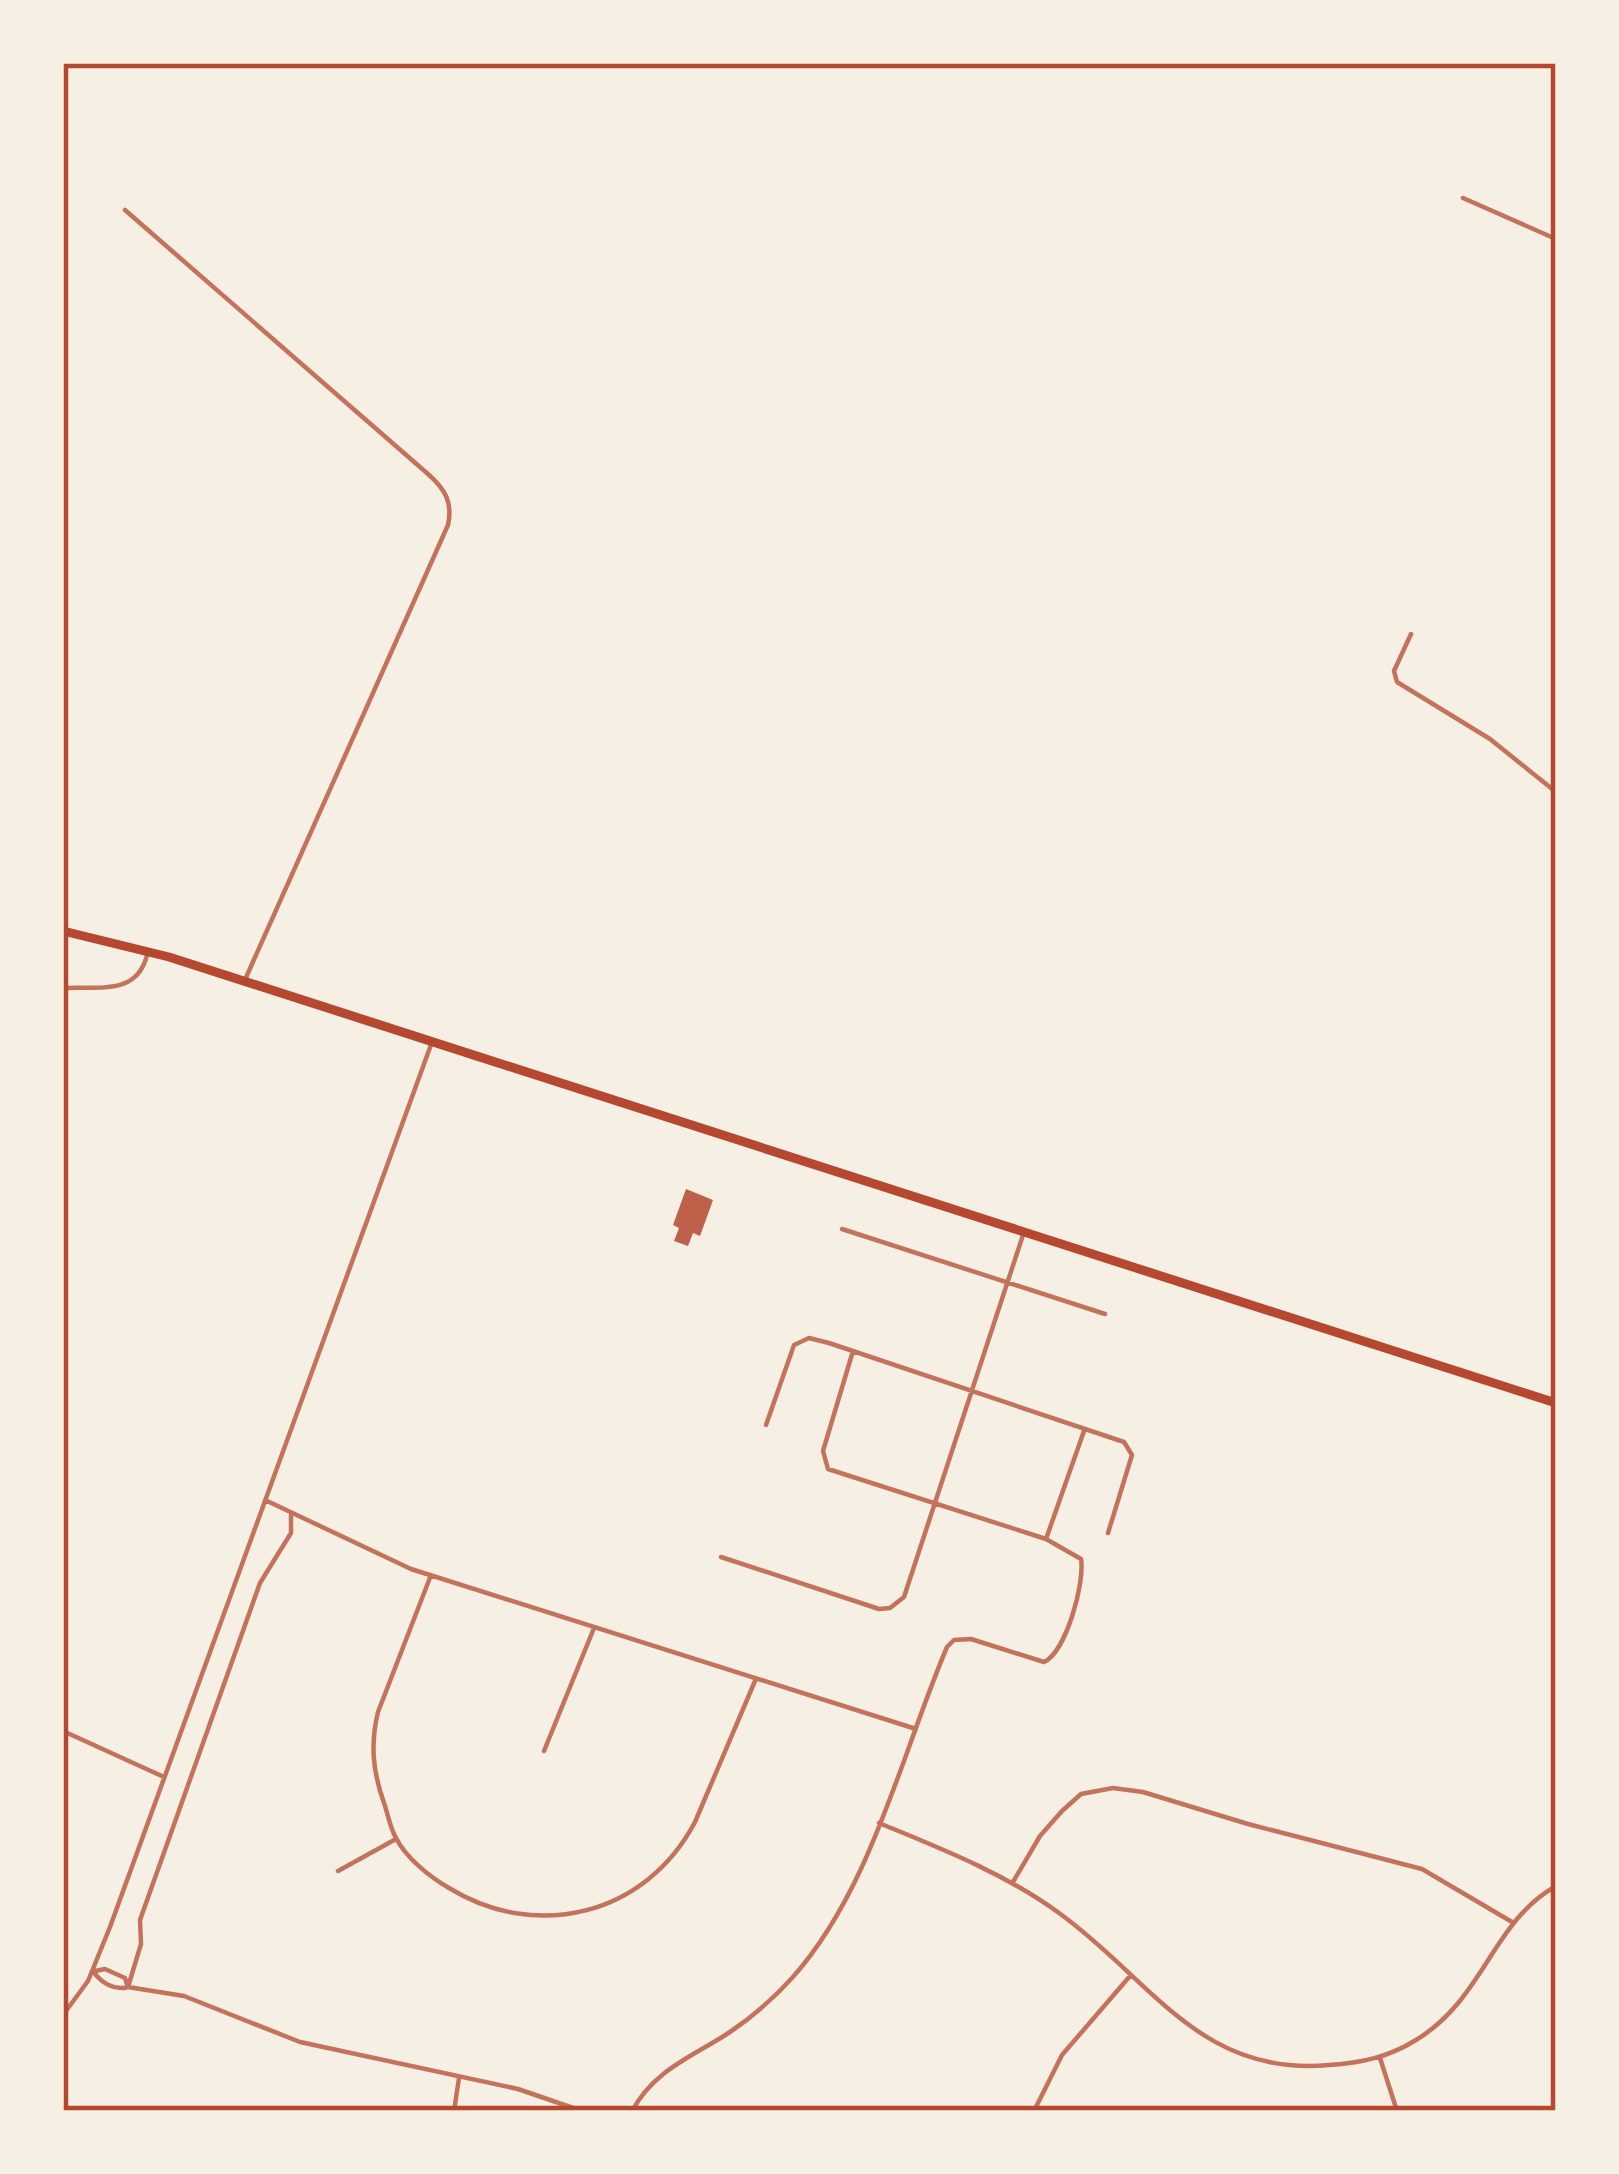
<svg xmlns="http://www.w3.org/2000/svg" width="1619" height="2174" viewBox="0 0 1619 2174" font-family="'Titillium Web',sans-serif">
<style>
.building{fill:#bf614a}
.lines{fill:none;stroke-linecap:round;stroke-linejoin:round}
.minor{stroke:#c5725c;stroke-width:4.5}
.primary{stroke:#b5482f;stroke-width:9}
.neatline{fill:none;stroke:#b5482f;stroke-width:4.5}
</style>
<rect width="100%" height="100%" fill="#f6efe4"/>
<path class="building" d="M686,1189L713,1200L700,1236L693,1233L688,1246L674,1241L679,1228L673,1225Z"/>
<g class="lines">
<path class="minor" d="M1463,198L1556,239
M125,210L428,474C445,489 453,502 448,525L244,982
M1411,634L1394,671L1397,682L1490,739L1556,792
M63,988C99,986 137,996 147,955
M842,1229L1105,1314
M766,1425L794,1345L809,1338L829,1343L1124,1442L1132,1455L1108,1533
M265,1500L411,1569L913,1728
M1046,1539L1084,1431
M721,1557L879,1609L890,1608L904,1597L1024,1232
M431,1575L378,1712C370,1745 373,1772 384,1803C388,1814 390,1828 396,1838C406,1858 430,1877 449,1888C537,1942 646,1915 695,1822L755,1681
M63,1731L164,1777
M544,1751L594,1628
M879,1823C942,1849 1004,1873 1059,1913C1151,1979 1200,2077 1329,2065C1361,2063 1389,2057 1416,2040C1484,1999 1492,1922 1556,1886
M338,1871L396,1839
M1013,1882L1040,1836L1062,1811L1081,1794L1113,1788L1143,1792L1248,1824L1422,1869L1512,1922
M93,1971C101,1983 115,1991 128,1987L184,1996L300,2042L518,2089L582,2111
M95,1971L105,1969L125,1978L128,1987
M128,1987L141,1944L140,1920L260,1583L291,1533V1515
M63,2015L88,1981L110,1927L432,1042
M1380,2058L1397,2111
M454,2111L459,2078
M632,2111C655,2069 692,2057 730,2032C752,2017 774,1998 792,1978C871,1890 901,1755 947,1647L954,1640L971,1639L1044,1662C1066,1652 1085,1583 1081,1559L1046,1539L828,1469L823,1451L853,1351
M1034,2111L1062,2055L1130,1976"/>
<path class="primary" d="M63,931L169,957L1556,1403"/>
</g>
<rect width="1619" height="2174" fill="none" stroke="#f6efe4" stroke-width="132"/>
<rect x="66" y="66" width="1487" height="2042" class="neatline"/>
</svg>
